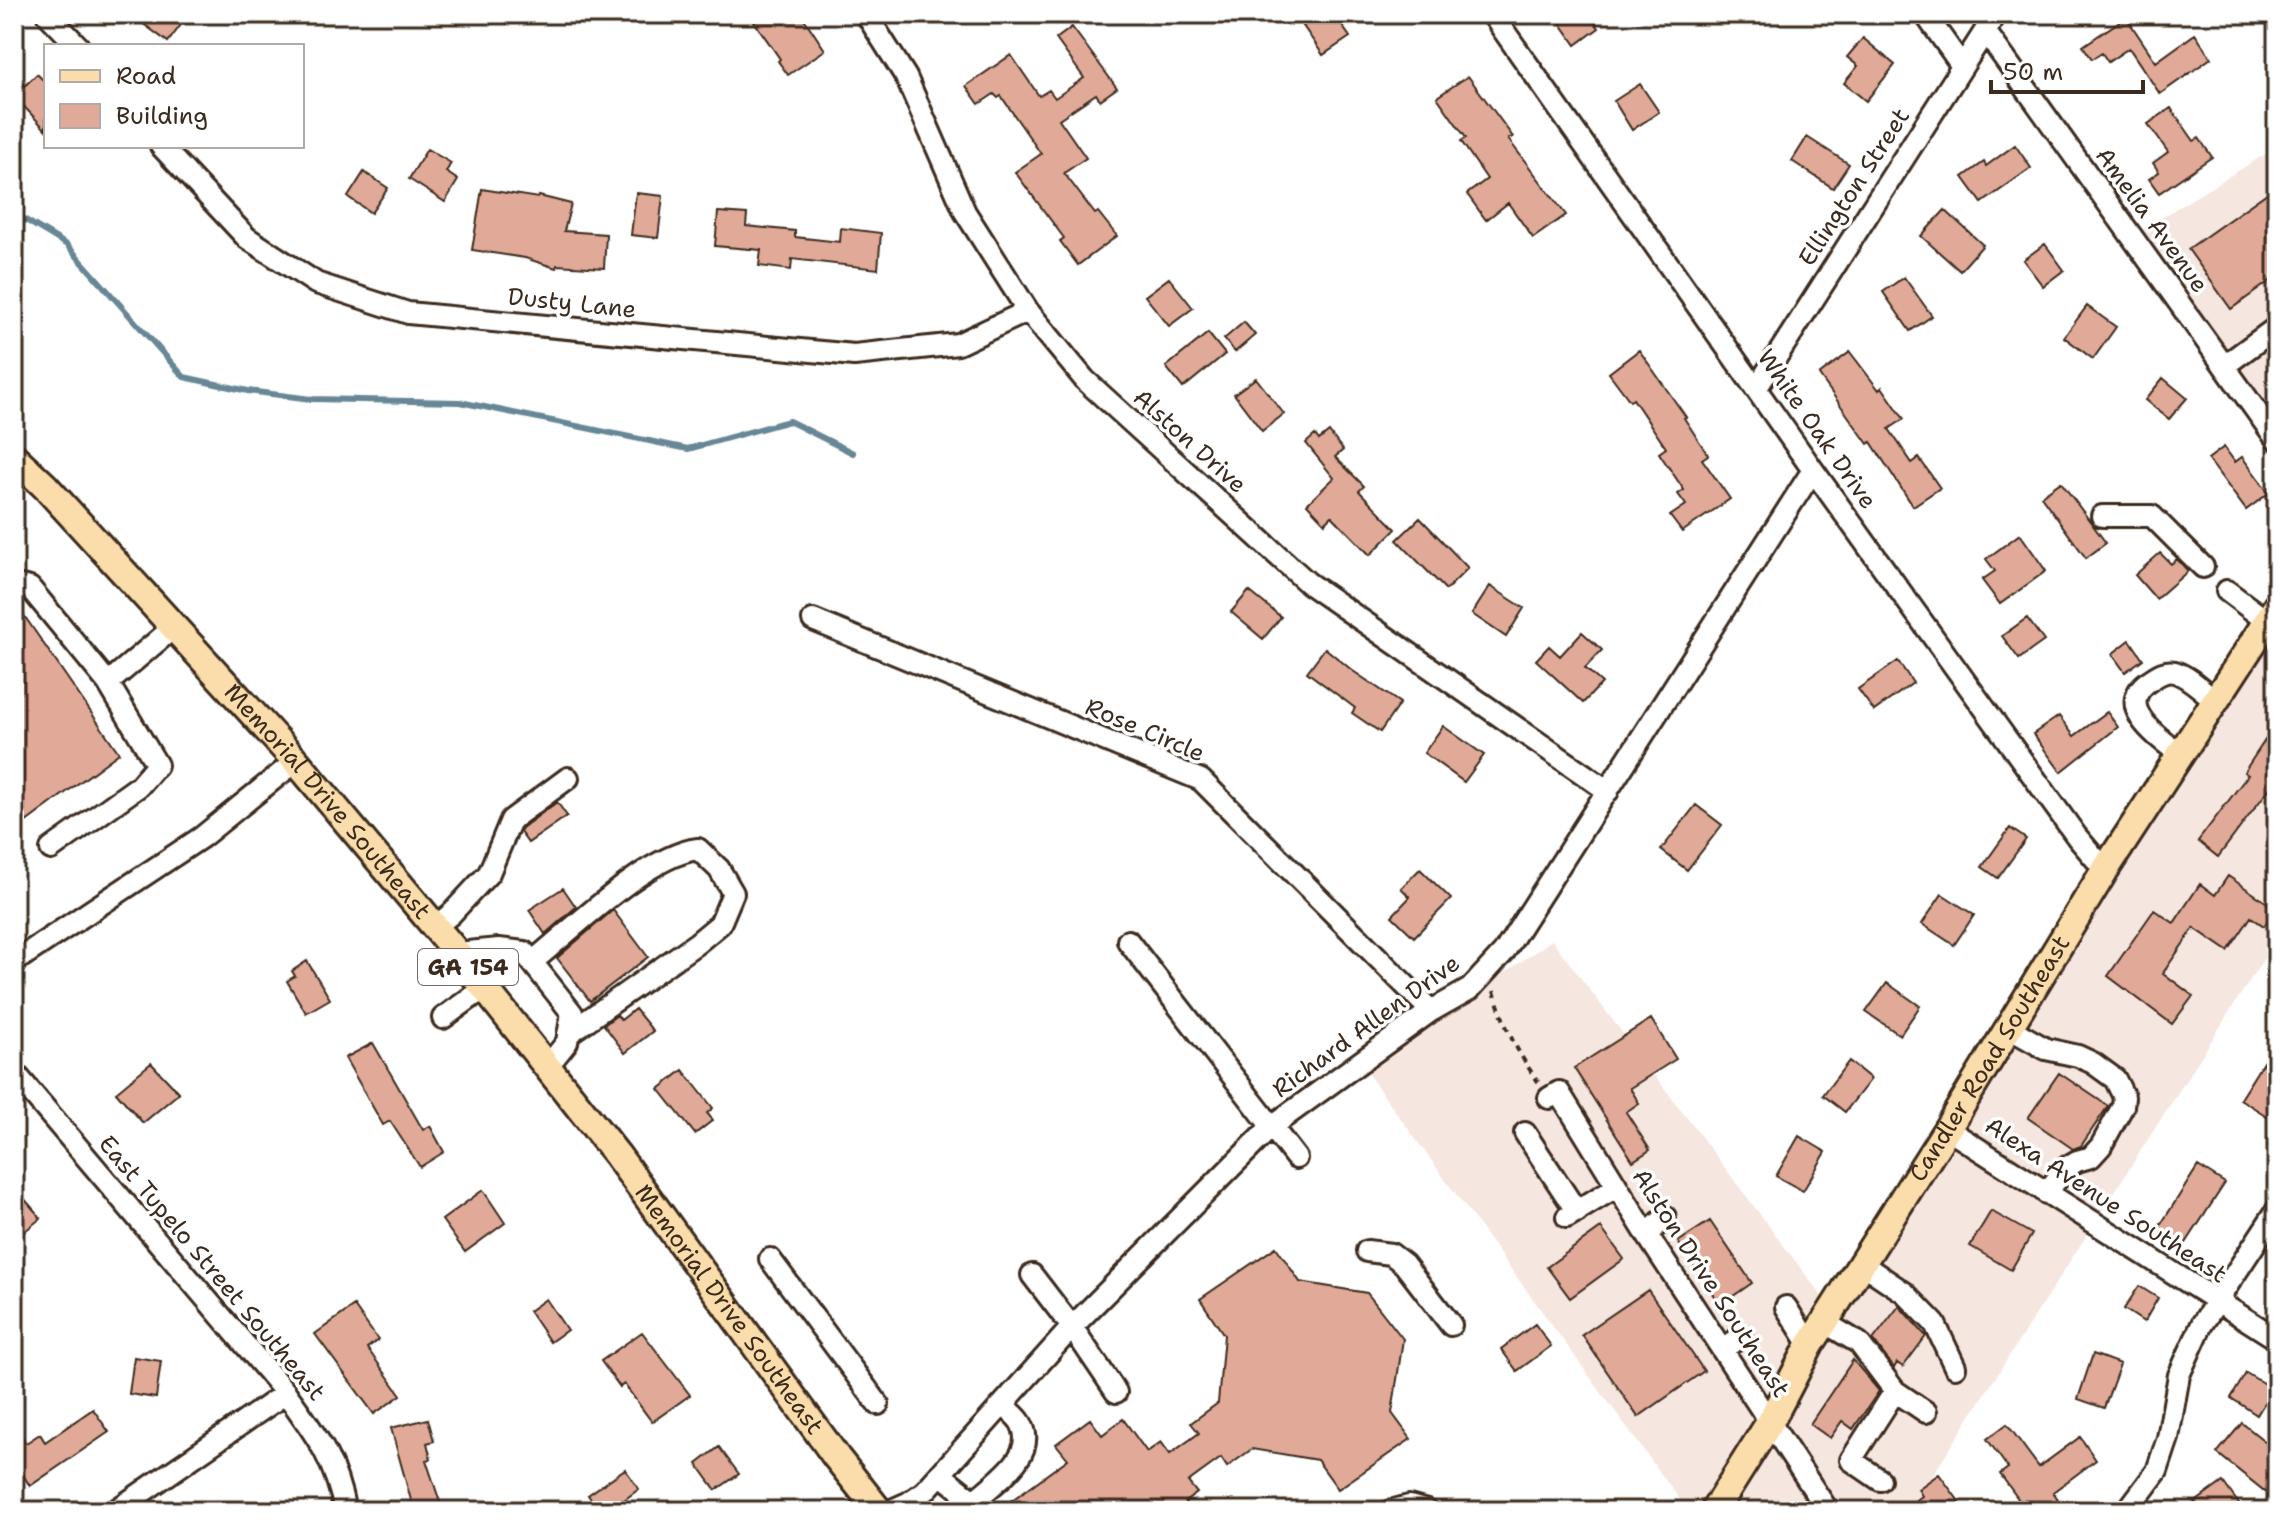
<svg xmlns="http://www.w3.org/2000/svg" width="2291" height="1525" viewBox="0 0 2291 1525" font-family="'Shantell Sans',sans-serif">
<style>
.built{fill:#f6e6e0}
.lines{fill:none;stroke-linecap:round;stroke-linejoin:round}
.stream{stroke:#688796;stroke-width:6}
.building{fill:#e1aa98;stroke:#3b2a1e;stroke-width:2}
.minor-casing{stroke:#3b2a1e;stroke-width:26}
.major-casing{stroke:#3b2a1e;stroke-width:32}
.path{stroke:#3b2a1e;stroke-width:4;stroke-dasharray:6 6;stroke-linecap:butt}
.minor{stroke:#fff;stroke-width:20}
.major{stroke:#fbddab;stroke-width:26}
.labels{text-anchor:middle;stroke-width:7;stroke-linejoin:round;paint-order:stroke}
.shield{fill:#fff;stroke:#766a62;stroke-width:2}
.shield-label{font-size:22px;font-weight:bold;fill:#3b2a1e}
.street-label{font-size:24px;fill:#3b2a1e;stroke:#fff}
</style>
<rect width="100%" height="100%" fill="#fff"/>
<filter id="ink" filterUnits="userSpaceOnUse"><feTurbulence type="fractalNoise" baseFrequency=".0125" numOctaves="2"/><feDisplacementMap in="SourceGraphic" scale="16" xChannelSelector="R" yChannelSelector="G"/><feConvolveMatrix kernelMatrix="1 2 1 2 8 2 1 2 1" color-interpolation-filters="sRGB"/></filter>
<g filter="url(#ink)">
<path class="built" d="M2277,147V433L2120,243Z
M2277,615V938L1910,1511H1679L1683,1504L1365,1070L1552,940L1831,1308Z"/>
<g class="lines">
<path class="stream" d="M14,213L67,245L184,377L248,391L311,399L460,402L688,449L789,421L853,453"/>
</g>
<path class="building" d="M130,14H189L168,42Z
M749,14H801L825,50L788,75L778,61L780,59Z
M1321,14H1362L1343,27L1350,37L1323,55L1303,26Z
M1554,14H1589L1599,28L1576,45Z
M2126,17L2156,62L2195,34L2211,58L2160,94L2129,48L2108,62L2102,53L2092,59L2083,46Z
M1072,27L1117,88L1100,100L1096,94L1059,119L1086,158L1064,173L1095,214L1098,212L1117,236L1078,265L1060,241L1064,238L1015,172L1041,154L1001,96L998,98L994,94L979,104L966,86L1011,55L1039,96L1049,90L1055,98L1084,78L1056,39Z
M1863,38L1895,65L1866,101L1844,83L1858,66L1847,57Z
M37,74L46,83V130L14,96Z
M1468,76L1513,137L1508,139L1566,215L1533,238L1508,203L1486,220L1467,194L1487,179L1461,141L1466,138L1437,97Z
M1640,84L1659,112L1632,130L1614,101Z
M2171,108L2194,141L2199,138L2212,157L2159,193L2149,179L2159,172L2153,163L2168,152L2148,124Z
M1807,137L1849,164L1833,188L1792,161Z
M2015,145L2031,168L1982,203L1963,177L1984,162L1986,166Z
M427,149L451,163L446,172L458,180L445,202L409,179Z
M364,172L388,188L371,213L348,197Z
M2277,186V276L2231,309L2188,249Z
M482,189L538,198L539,196L571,204L564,231L606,234L604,268L557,265L556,268L525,258L472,250Z
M636,193L663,196L658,238L631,235Z
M1945,210L1983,245L1960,271L1921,236Z
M718,212L747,214L746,226L795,231V237L840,242L841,228L881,233L878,269L792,259L791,270L759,266L761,250L715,246Z
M2045,244L2064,270L2043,286L2023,260Z
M1904,277L1932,316L1910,331L1883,292Z
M1169,278L1193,308L1169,326L1145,296Z
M2087,306L2116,327L2093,359L2064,337Z
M1244,322L1255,335L1235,352L1224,339Z
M1208,333L1225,354L1183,388L1166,367Z
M1639,350L1686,417L1684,418L1708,455L1702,459L1730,499L1682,532L1670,516L1686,505L1678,494L1684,490L1659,453L1666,448L1633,399L1630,401L1609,373Z
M1850,352L1879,390L1882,387L1904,419L1889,429L1912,463L1919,458L1940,488L1913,506L1871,442L1868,444L1819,375Z
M1256,378L1284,414L1262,431L1234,394Z
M2163,378L2187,398L2169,419L2145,400Z
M1329,432L1343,450L1335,457L1364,486L1359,491L1396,529L1370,555L1332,516L1325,523L1307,504L1334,478L1306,443L1315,435L1319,440Z
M2224,447L2235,462L2242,457L2269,493L2246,510L2208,459Z
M2061,482L2106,543L2086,558L2041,496Z
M1420,518L1468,568L1446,590L1397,540Z
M2020,534L2046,571L2000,604L1982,580L1995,571L1986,559Z
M2160,553L2171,564L2177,559L2188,571L2156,599L2135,575Z
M1490,586L1524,608L1506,637L1472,614Z
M1249,591L1281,617L1263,639L1231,612Z
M14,601L119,753L14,831Z
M2027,618L2044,641L2019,659L2002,636Z
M1582,632L1602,650L1585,668L1602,683L1583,703L1536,660L1549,646L1560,656Z
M2130,640L2143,659L2125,672L2112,654Z
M1325,648L1353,671L1400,703L1380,732L1352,713L1355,708L1307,672Z
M1898,661L1913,683L1874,711L1858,689Z
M2107,712L2118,727L2061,772L2033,734L2059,716L2074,736Z
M2277,722V794L2269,789L2218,857L2198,841L2248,775L2244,772Z
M1443,726L1484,755L1464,782L1424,753Z
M557,802L567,816L528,843L520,832L522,828Z
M1696,805L1722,825L1687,870L1661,850Z
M2010,828L2026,839L1998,878L1982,867Z
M1420,869L1451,899L1414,937L1392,916L1410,897L1401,888Z
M2228,876L2276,909L2264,926L2251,917L2228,951L2194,928L2163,973L2193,996L2172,1024L2108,976L2154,910L2174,923L2200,884L2215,895Z
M563,888L576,907L545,934L529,910Z
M1942,894L1974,915L1954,945L1922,924Z
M613,910L648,957L590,1001L557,958Z
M307,961L330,999L306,1013L287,981L295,976L292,971Z
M1887,983L1920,1006L1900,1035L1866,1012Z
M635,1009L653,1031L625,1053L604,1025L617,1015L621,1020Z
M1651,1019L1676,1059L1630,1088L1639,1103L1626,1112L1650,1150L1633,1161L1574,1068Z
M2277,1040V1108L2270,1118L2240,1099Z
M373,1043L423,1130L430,1126L444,1152L420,1167L390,1121L383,1125L345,1058Z
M1849,1061L1871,1079L1845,1112L1823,1095Z
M151,1063L179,1093L143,1123L116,1092Z
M683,1070L713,1108L707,1113L713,1120L695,1134L659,1089Z
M2059,1073L2108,1106L2081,1146L2073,1149L2028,1118Z
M1799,1136L1826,1152L1803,1191L1776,1176Z
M2198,1166L2225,1183L2184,1246L2158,1229Z
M14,1187L41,1218L14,1240Z
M483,1190L505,1223L465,1252L442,1220Z
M1991,1211L2032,1234L2011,1270L1970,1246Z
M1710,1221L1752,1283L1720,1305L1678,1242Z
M1601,1228L1624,1259L1570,1298L1547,1267Z
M1276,1247L1300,1282L1367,1293L1403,1339L1392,1413L1411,1439L1338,1489L1317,1460L1252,1449L1227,1467L1221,1458L1188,1482L1197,1493L1185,1502L1192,1511H997L1068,1459L1056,1444L1090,1419L1102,1435L1123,1419L1147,1452L1161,1442L1170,1454L1199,1433L1191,1423L1218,1403L1224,1335L1200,1299Z
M2139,1286L2158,1298L2144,1322L2124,1309Z
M1648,1290L1704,1371L1638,1417L1582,1335Z
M546,1299L567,1330L550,1342L529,1311Z
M354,1306L378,1340L367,1348L401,1395L374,1414L315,1334Z
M1899,1306L1926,1336L1903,1367L1897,1363L1894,1368L1873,1340Z
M1535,1324L1551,1346L1517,1371L1501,1349Z
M642,1332L690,1395L652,1422L624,1384L620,1387L601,1361Z
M2093,1354L2120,1364L2104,1408L2078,1399Z
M134,1357L161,1361L156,1398L129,1394Z
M1853,1360L1879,1391L1853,1429L1842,1421L1830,1438L1810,1424Z
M2246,1373L2273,1389L2257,1415L2231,1398Z
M93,1409L109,1432L30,1486L14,1461V1426L26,1443L40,1434L45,1442Z
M428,1419L434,1441L427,1443L431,1459L426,1460L443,1511H414L391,1428Z
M2242,1423L2277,1451V1483L2268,1494L2217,1453Z
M2007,1424L2039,1467L2080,1437L2096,1460L2053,1492L2058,1499L2041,1511H2027L2000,1474L2008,1468L1987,1439Z
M719,1447L739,1474L716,1490L697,1464Z
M625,1469L639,1489L609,1511H600L588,1495Z
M1939,1474L1966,1511H1901L1922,1496L1918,1489Z
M2223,1482L2244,1511H2183Z"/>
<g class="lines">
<g class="minor-casing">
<path id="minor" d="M47,14L78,46
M866,14L906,77L965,212L1028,311L1085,380L1308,583L1608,791
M1492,14L1813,470L2077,837L2105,870
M1925,14L1962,66
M1985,31L2277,440
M161,146L247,238L316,283L408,313L854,355L958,344L1028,311
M2224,366L2277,327
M1756,389L1996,14
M2102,516H2152L2203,567
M14,588L21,586L30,588L108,683L174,627
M2227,591L2268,622
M813,620L1201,780L1431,1011
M2180,754C2159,738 2110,705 2152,679C2159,674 2166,670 2175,672C2190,677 2203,691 2216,701
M51,849L139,786L157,765L108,683
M435,927L451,914L489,873L511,820L568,778
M1128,941L1296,1158
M457,953L499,949L524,952L572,1013L567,1042L547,1067
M14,962L202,837L296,761
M532,962C573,929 647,855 698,849L719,869L733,893L720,924L697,943L568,1034
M443,1018L484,988
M2009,1028L2046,1049L2078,1056L2093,1063L2115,1079L2124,1097L2123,1106L2101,1146L2091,1157L2077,1161L2067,1167L2046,1193
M14,1072L286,1393C316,1435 335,1459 345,1511
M1549,1098L1559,1092L1647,1235L1828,1511
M1947,1129L2277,1339
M1525,1133L1577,1212
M1567,1217L1616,1187
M1647,1235L1665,1217
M1367,1251L1391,1254L1404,1264L1451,1325
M770,1259L878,1404
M1862,1264L1905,1293L1935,1324L1955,1367
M1032,1275L1072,1327L1116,1392
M1786,1307L1810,1345
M1824,1322L1859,1343L1895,1391L1851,1460L1880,1480
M1722,1349L1741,1337
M1895,1391L1926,1412
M940,1474L974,1501L972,1511
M974,1501C994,1483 1039,1455 1021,1423C1017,1416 1008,1410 1003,1404
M115,1511L286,1393
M890,1511L908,1503L925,1491L1072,1327L1272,1126L1431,1011L1470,989L1504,952L1813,470
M1390,1511L1409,1506L1427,1511
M2127,1511L2157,1471L2168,1438L2179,1375L2202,1324L2277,1210"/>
</g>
<g class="major-casing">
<g id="major">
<path id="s1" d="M14,457L45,486L296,761L457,953L617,1155L837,1458L879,1511"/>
<path id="s2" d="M1714,1511L1770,1422L1810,1345L1947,1129L2105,870L2277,606"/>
</g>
</g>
<path class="path" d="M1494,991C1505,1029 1517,1052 1539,1083"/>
<use href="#minor" class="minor"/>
<use href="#major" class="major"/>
</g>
</g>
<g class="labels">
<rect class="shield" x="418" y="949" width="100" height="36" rx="6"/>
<g class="shield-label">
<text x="468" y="975">GA 154</text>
</g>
<g class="street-label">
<text transform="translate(1854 187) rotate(-57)" y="8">Ellington Street</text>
<text transform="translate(2152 220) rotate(54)" y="8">Amelia Avenue</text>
<text transform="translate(572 303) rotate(6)" y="8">Dusty Lane</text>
<text transform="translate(1817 429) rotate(55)" y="8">White Oak Drive</text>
<text transform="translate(1190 441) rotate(42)" y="8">Alston Drive</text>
<text transform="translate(1145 730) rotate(23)" y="8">Rose Circle</text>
<text dy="8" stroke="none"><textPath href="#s1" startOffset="466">Memorial Drive Southeast</textPath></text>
<text transform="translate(1366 1026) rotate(-36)" y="8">Richard Allen Drive</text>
<text dy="8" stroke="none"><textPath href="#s2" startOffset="530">Candler Road Southeast</textPath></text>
<text transform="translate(2106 1200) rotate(33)" y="8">Alexa Avenue Southeast</text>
<text transform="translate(212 1268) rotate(50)" y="8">East Tupelo Street Southeast</text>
<text transform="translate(1711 1283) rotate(57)" y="8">Alston Drive Southeast</text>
<text dy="8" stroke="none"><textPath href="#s1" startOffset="1114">Memorial Drive Southeast</textPath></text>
</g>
</g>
<rect width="2291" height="1525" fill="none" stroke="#fff" stroke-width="48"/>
<rect x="24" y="24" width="2243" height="1477" fill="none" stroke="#3b2a1e" stroke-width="3" filter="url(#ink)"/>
<rect x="44" y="44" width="260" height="104" fill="#ffffff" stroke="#b1aaa5" stroke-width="2"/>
<rect x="60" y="70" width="40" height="12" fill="#fbddab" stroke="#b1aaa5" stroke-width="2"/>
<text x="116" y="84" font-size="24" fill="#3b2a1e">Road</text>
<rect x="60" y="104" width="40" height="24" fill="#e1aa98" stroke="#b1aaa5" stroke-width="2"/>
<text x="116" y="124" font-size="24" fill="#3b2a1e">Building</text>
<path d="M1991 80v12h152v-12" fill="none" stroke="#3b2a1e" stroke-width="4"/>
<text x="2003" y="80" font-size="24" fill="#3b2a1e" stroke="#ffffff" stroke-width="6" paint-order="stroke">50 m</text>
</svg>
